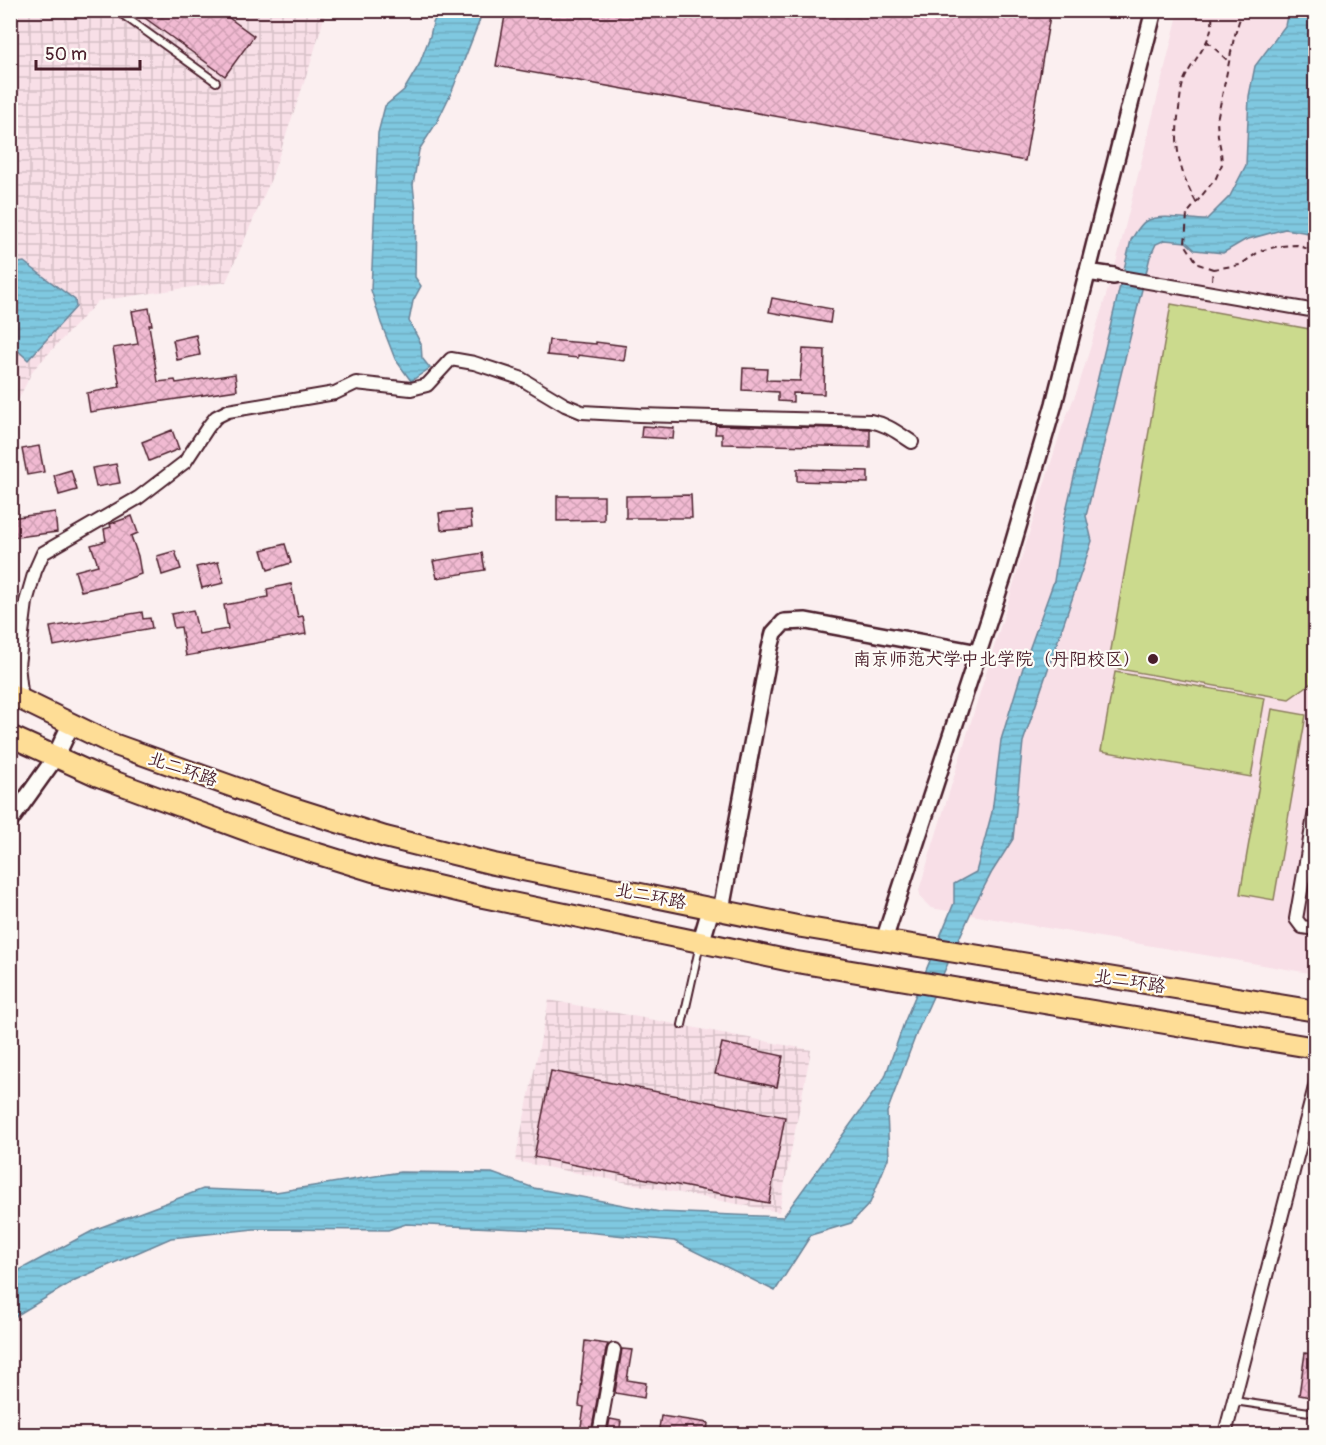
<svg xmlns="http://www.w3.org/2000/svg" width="1326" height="1445" viewBox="0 0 1326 1445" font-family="Pangolin,'LXGW WenKai TC',sans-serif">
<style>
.built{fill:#f8dfe7}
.industrial{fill:url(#industrial-grid)}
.pitch{fill:#cbda8d;stroke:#8a7c5c;stroke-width:1.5}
.water{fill:url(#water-rules);stroke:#6a8498;stroke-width:1.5}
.building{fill:url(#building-cross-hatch);stroke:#4a1f2b;stroke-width:1.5}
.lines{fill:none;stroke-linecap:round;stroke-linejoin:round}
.service-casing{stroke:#4a1f2b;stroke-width:10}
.minor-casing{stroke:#4a1f2b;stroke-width:16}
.tertiary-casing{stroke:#4a1f2b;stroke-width:20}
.secondary-casing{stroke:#4a1f2b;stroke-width:21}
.primary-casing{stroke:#4a1f2b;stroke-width:24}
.path{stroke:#4a1f2b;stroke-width:2;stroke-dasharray:6 4.5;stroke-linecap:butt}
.service{stroke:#fdfcf7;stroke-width:6}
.minor{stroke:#fdfcf7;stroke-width:12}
.tertiary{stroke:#fdfcf7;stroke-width:15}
.secondary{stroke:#fdfcf7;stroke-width:16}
.primary{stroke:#fedd96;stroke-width:20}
.poi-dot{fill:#4a1f2b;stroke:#fdfcf7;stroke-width:2}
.labels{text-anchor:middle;stroke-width:4.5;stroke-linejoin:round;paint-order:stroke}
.poi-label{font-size:18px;fill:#4a1f2b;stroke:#fdfcf7;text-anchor:end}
.street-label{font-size:18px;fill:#4a1f2b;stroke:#fdfcf7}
</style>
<defs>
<pattern id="industrial-grid" width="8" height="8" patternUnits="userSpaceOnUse" patternTransform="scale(1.5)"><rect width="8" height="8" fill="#f8dfe7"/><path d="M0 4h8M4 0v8" fill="none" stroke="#d6bfc6"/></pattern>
<pattern id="water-rules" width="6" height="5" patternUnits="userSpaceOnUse" patternTransform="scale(1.5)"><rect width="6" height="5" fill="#7fc8e0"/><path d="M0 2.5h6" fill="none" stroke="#6fabc0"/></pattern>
<pattern id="building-cross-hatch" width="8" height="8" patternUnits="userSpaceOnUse" patternTransform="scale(1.5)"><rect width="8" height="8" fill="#f1bad2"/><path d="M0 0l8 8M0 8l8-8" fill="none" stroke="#d09fb4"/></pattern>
</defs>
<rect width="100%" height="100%" fill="#fbeff0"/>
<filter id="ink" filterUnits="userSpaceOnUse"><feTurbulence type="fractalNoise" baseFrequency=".0167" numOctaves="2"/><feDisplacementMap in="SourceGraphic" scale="12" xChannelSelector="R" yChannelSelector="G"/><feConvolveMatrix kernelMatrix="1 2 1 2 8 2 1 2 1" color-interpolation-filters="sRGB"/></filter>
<g filter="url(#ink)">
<path class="built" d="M1179,11H1315V974L931,908L921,898L919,890L1062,427L1078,388L1117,259Z"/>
<path class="industrial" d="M11,11H326L311,62L271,179L226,282L98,301L33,370L11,414Z
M549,1000L811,1050L779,1212L515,1161Z"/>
<path class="pitch" d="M1171,304L1315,330V671L1314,681L1289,699L1108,667Z
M1115,672L1265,698L1251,777L1101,751Z
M1272,709L1306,715L1274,900L1240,894Z"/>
<path class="water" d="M439,11H482L479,22L452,91L437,122L419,150L413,185L416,212L415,277L421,286L413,301L409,321L421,344L422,358L430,368L411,381L395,359L381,323L371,290L378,133L385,106L404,90L419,65L430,36L433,23Z
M1288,11H1315V234L1285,229L1245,240L1223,253L1195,250L1186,242L1165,240L1156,244L1150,257L1086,516L1092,541L1023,742L1013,839L992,872L972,910L917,1032L887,1112L889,1156L870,1203L851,1223L811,1235L775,1291L674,1241L586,1232L406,1224L388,1230L254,1229L171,1238L75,1280L11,1319L10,1275L12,1274L96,1229L203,1189L276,1192L400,1172L492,1173L534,1188L660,1212L783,1217L885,1077L904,1023L954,903V884L976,872L992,812L1001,740L1025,661L1054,581L1063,523L1131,240C1135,234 1140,224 1146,221C1162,213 1189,220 1206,220L1230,196L1246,165L1249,96L1255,66L1285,26Z
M24,262L75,300L76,307L28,360L10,343L11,267L13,264Z"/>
<path class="building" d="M134,10H218L254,36L225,76Z
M506,10H1051L1025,161L496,66Z
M772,298L832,309L830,323L769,312Z
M149,308L152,325H149L158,382L175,380L176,383L235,374L237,390L90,412L87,393L120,387L113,348L138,344L132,311Z
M196,335L200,355L177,360L173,340Z
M549,340L596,344V342L626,346L624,361L578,355V358L547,355Z
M803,349L825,350L824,394L793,393V402L778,401V392L742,390L743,368L767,369L766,380L800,381Z
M716,425L869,429L870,430V447L722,444V434H715Z
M642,426L674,428L673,439L641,437Z
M172,430L179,449L149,461L142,442Z
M39,446L44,472L27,475L22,449Z
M116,464L120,483L96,487L92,468Z
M797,469L868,471V483L797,481Z
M71,470L77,490L59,495L54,475Z
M691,495L692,518H626V496Z
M557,496H604V520L557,521Z
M470,510L472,527L441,530L439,513Z
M55,512L57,532L10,538V518Z
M132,516L138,533L131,536L138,556L141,574L116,583L81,591L75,571L98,565L91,545L106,541L104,529L111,527L110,524Z
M285,544L291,563L268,570L262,550Z
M175,551L181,569L162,575L157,556Z
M482,553L485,570L437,578L433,561Z
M218,562L224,583L202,588L196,567Z
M291,584L298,617L303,616L306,634L186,656L181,627L174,628L171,614L193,610L199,634L228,629L224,605L268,597L267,589Z
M142,612L143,619L150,618L152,628L54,646L50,627Z
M722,1043L783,1056L777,1087L715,1074Z
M551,1071L785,1117L769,1203L534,1157Z
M585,1341L608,1344L606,1349L591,1434L580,1433L584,1407L579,1406L582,1381H581Z
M622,1349L632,1350L627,1380L646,1383L644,1398L615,1393Z
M1305,1353L1316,1355V1398L1299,1395Z
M661,1416L708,1423L707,1434H658Z
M610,1419L621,1421L619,1434H607Z"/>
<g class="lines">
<g class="service-casing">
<path id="service" d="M116,10L216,82
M682,1025L700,944
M1234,1401L1316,1413"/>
</g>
<g class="minor-casing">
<path id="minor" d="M1114,276L1316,311
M22,701L18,665L26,602L35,571L43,553L138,498L185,462L208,427L216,417L228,411L335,393L356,383L411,389L427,385L451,359L474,363L520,378L565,405L582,412L639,415L870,421C887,424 898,433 912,442
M1316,805L1296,919L1302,927L1316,929
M599,1434L614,1350
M1225,1434L1316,1083"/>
</g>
<g class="tertiary-casing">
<path id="tertiary" d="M1087,272L1114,276
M10,821L55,758
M721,910L770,648L774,633L784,622L806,621L979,653
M884,940L1005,571L1054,404L1154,10"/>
</g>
<g class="secondary-casing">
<path id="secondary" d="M55,758L71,724
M701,942L711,908"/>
</g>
<g class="primary-casing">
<path id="primary" d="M10,694L113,744L287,806L385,837L494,864L802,927L1316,1011
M10,736L96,775L270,839L373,871L483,897L791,961L1316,1048"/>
</g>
<path class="path" d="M1207,41L1229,62
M1196,202C1178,169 1174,147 1179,109C1180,99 1181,87 1185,78C1193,61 1207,47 1211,29C1213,23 1212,16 1212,10
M1213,269L1240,265L1260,251L1279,246L1297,245L1316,252
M1212,280L1213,269L1198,264L1185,244L1187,214L1216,178L1222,164L1221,151L1218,136L1217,120L1234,38L1239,21L1245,10"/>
<use href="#service" class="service"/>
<use href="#minor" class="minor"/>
<use href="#tertiary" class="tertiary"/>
<use href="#secondary" class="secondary"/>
<use href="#primary" class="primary"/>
</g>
</g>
<circle class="poi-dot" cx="1153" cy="659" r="6"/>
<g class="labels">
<g class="poi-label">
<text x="1141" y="665">南京师范大学中北学院（丹阳校区）</text>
</g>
<g class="street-label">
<text transform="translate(183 769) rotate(19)" y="6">北二环路</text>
<text transform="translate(651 896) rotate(11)" y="6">北二环路</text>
<text transform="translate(1130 981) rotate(9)" y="6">北二环路</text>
</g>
</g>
<rect width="1326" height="1445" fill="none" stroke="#fdfcf7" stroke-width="36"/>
<rect x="18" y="18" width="1290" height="1409" fill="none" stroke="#4a1f2b" stroke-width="2" filter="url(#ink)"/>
<path d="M36 60v9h104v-9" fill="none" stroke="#4a1f2b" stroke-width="3"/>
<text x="45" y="60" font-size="18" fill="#4a1f2b" stroke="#fdfcf7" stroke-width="4.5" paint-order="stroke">50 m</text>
</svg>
